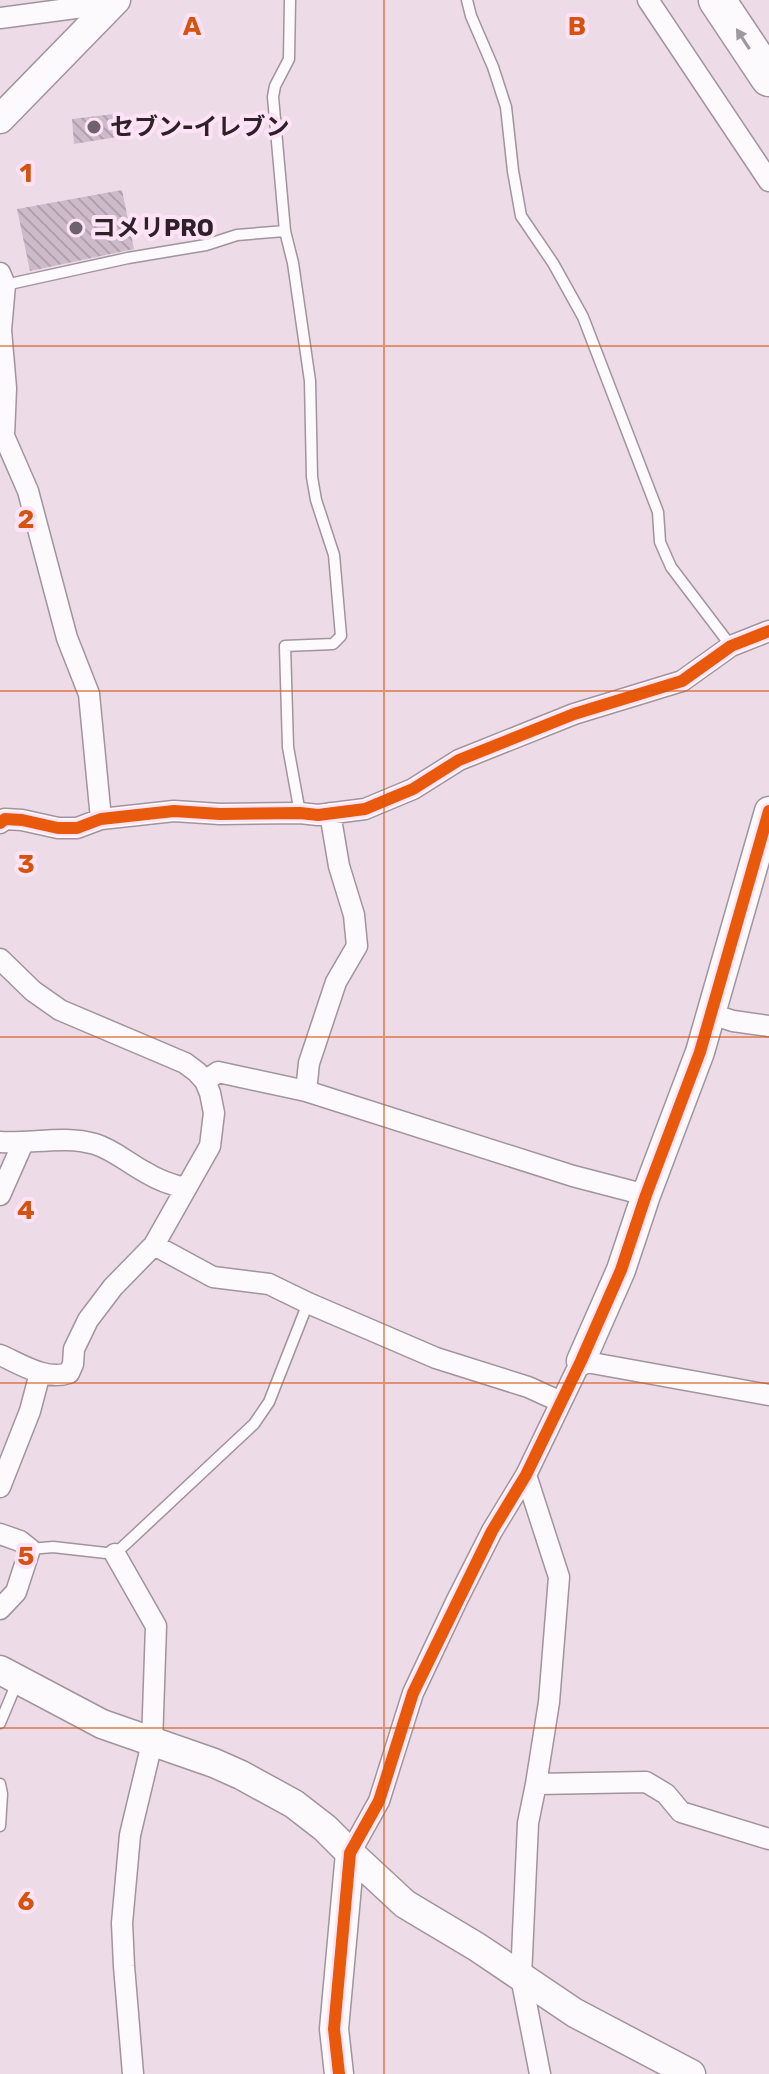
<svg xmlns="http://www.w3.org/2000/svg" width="769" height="2074" viewBox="0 0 769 2074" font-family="Rubik,'Noto Sans JP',sans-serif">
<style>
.building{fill:url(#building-back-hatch)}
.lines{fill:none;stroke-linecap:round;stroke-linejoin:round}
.lane-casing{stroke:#a1949d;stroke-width:13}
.street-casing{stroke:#a1949d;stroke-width:23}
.secondary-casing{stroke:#a1949d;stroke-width:31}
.highway-casing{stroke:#a1949d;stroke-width:39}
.lane{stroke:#fcfafc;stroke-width:10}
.street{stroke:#fcfafc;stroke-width:20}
.secondary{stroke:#fcfafc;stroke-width:28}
.highway{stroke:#fcfafc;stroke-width:36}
.cycleway-casing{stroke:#fee3f6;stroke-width:17}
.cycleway{stroke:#e8590c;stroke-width:12}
.oneway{fill:#9f989e}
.grid{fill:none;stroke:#d5530f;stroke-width:2;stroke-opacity:0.55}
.poi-dot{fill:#70626c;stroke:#fee3f6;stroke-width:3}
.labels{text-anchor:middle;stroke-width:8;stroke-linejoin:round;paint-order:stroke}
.poi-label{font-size:24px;font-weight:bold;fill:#2d212a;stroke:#fee3f6;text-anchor:start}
.grid-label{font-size:26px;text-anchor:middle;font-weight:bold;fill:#d5530f;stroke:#fee3f6;stroke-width:8;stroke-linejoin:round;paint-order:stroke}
</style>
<defs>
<pattern id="building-back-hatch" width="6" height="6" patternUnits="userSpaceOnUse" patternTransform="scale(2)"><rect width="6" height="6" fill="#cebbc9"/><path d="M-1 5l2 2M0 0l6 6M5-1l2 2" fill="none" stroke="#b1a0ad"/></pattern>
</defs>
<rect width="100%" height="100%" fill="#eddbe8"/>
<path class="building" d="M114,114L117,137L74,144L72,119Z
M122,190L134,249L30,271L17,209Z"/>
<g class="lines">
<g class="lane-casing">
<path id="lane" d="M467,0L471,16L493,67L506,107L513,171L521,216L553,263L583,317L658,512L660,542L671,567L731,646
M285,231L293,263L310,381L312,477L316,500L334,555L341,636L333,644L285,646L288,747L300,813
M5,285L128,258L206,245L237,235L285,231L273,97L275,86L289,59L290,0
M30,1549L53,1547L115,1554L254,1424L269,1402L308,1303
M0,1723L18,1680
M0,1784L2,1794L0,1826"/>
</g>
<g class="street-casing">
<path id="street" d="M648,0L769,181
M0,18L113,3
M0,273L5,285L1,330L6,388L4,436L28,491L67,638L89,694L101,819
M0,823L5,819L22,820L58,828H77L101,819L174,811L220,814L300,813L318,815L365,809L413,789L459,760L574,714L682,681L731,646L769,631
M0,959L33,991L60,1010L185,1063L197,1072L205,1081L210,1093L214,1113L210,1146L154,1245L113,1287L88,1320L74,1349L73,1364L69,1373C46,1381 21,1364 0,1355
M711,1014L733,1021L769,1026
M205,1081L218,1072L306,1091L573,1176L646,1195
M306,1091L309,1063L336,982L357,946L354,915L339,866L330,813
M0,1142C32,1144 64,1135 95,1144C114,1150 128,1163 145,1172C158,1180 171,1185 186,1188
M0,1195L23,1143
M154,1245L213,1277L269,1284L308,1303L436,1358L528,1387L561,1402
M526,1475L559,1577L549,1702L536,1784L528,1823L521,1977L540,2074
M0,1487L30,1411L40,1373
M0,1534L20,1541L30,1549L16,1592L0,1609
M115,1554L156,1626L152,1743L130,1835L122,1923L124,1966L133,2074
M536,1784L646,1782L666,1794L681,1812L769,1839
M350,1853L379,1801L413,1693L457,1600L492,1531L526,1475L581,1361L769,1395"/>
</g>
<g class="secondary-casing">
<path id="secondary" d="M0,119L116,0
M581,1361L621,1270L646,1195L700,1052L769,811
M0,1670L102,1724L214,1763L241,1775L294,1804L325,1828L350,1853L405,1904L477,1947L575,2013L691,2074
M339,2074L334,2029L350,1853"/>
</g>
<g class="highway-casing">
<path id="highway" d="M717,0L769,78"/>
</g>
<use href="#lane" class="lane"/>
<use href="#street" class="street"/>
<use href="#secondary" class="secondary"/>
<use href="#highway" class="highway"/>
<g class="cycleway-casing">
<path id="cycleway" d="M0,823L5,819L22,820L58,828H77L101,819L174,811L220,814L300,813L318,815L365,809L413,789L459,760L574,714L682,681L731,646L769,631
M339,2074L334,2029L350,1853L379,1801L413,1693L492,1531L526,1475L581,1361L621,1270L646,1195L700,1052L769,811"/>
</g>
<use href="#cycleway" class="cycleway"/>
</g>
<defs><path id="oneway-solid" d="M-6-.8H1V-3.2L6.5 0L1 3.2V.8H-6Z" transform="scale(2)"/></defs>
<use class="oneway" href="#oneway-solid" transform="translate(743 39) rotate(-123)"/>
<path class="grid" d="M384,0V2074M0,346H769M0,691H769M0,1037H769M0,1383H769M0,1728H769"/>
<g class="poi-dot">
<circle cx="94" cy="127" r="8"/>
<circle cx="76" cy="228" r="8"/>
</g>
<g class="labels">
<g class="poi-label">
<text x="110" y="135">セブン-イレブン</text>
<text x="92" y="236">コメリPRO</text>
</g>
</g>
<g class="grid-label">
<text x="192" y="35">A</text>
<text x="577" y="35">B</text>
<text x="26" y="182">1</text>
<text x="26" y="528">2</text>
<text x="26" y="873">3</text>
<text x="26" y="1219">4</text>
<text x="26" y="1565">5</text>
<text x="26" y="1910">6</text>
</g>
</svg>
